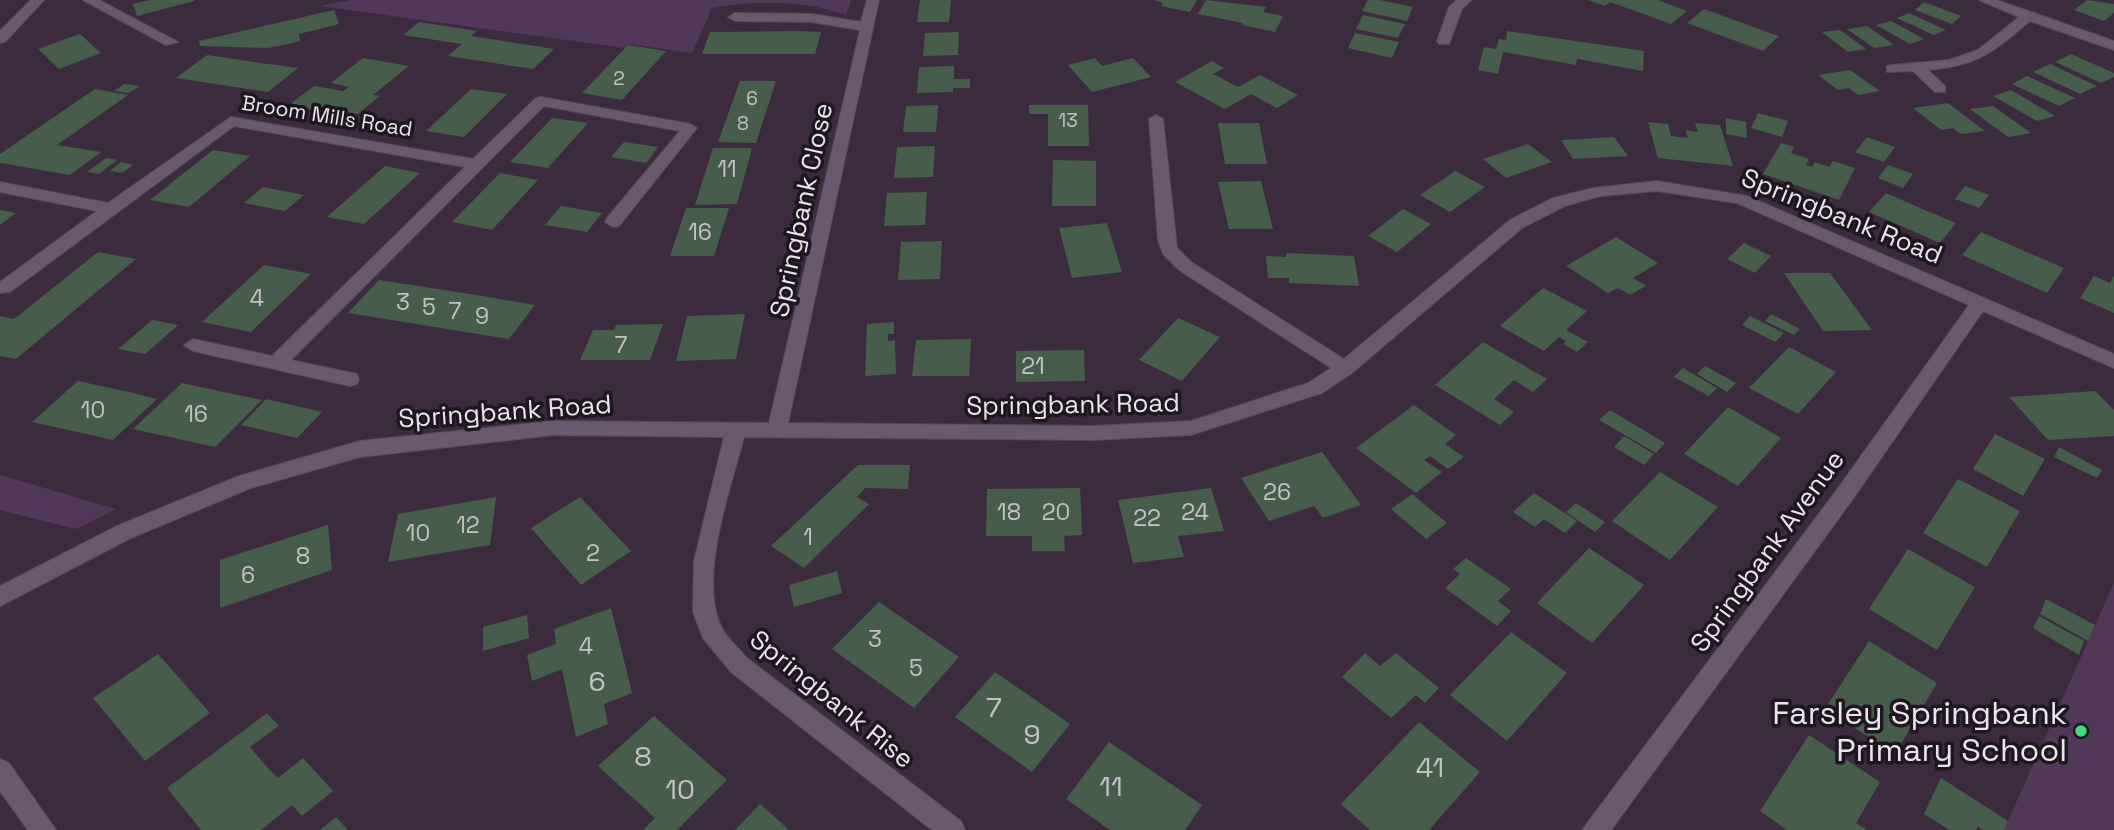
<svg xmlns="http://www.w3.org/2000/svg" width="2114" height="830" viewBox="0 0 2114 830" font-family="'Space Grotesk',sans-serif">
<style>
.green{fill:#523858}
.building{fill:#455d4a}
.lines{fill:none;stroke-linecap:round;stroke-linejoin:round}
.minor-casing{stroke:#57495b;stroke-width:2}
.tertiary-casing{stroke:#57495b;stroke-width:2}
.minor{fill:#6a586f;fill-rule:evenodd}
.tertiary{fill:#6a586f;fill-rule:evenodd}
.poi-dot{fill:#45d77a;stroke:#1e1720;stroke-width:2.5}
.labels{text-anchor:middle;stroke-width:7;stroke-linejoin:round;paint-order:stroke}
.far-number-label{font-size:19px;fill:#c3c2c6}
.far-street-label{font-size:21px;fill:#ede3f0;stroke:#1e1720}
.number-label{font-size:23px;fill:#c3c2c6}
.street-label{font-size:26px;fill:#ede3f0;stroke:#1e1720}
.near-number-label{font-size:28px;fill:#c3c2c6}
.near-poi-label{font-size:32px;fill:#ede3f0;stroke:#1e1720;text-anchor:end}
</style>
<rect width="100%" height="100%" fill="#3c2b3f"/>
<path class="green" d="M351,0H851L846,15C805,0 757,0 712,8L692,53L629,44L625,48L320,6Z
M0,475L116,509L76,529L0,510Z
M2114,583V830H2004Z"/>
<path class="building" d="M150,0H194V1L137,16L133,4Z
M920,0H951L949,22H917Z
M1154,0H1197L1190,12L1161,6L1163,3Z
M1206,0L1266,7L1263,12L1283,16L1275,32L1242,25L1243,23L1198,14Z
M1368,0H1380L1413,7L1407,21L1362,11Z
M1588,0H1658L1687,11L1671,24L1610,2L1605,6Z
M2087,0L2114,4V13L2104,21L2074,10Z
M1924,2L1961,16L1952,24L1915,10Z
M1704,9L1767,32L1779,36L1763,51L1687,23Z
M334,10L339,24L299,34L300,41L289,44L268,48L200,46L199,41Z
M1909,13L1946,30L1934,35L1897,18Z
M1363,15L1405,24L1398,38L1356,29Z
M1891,21L1924,39L1910,44L1876,25Z
M419,22L477,31L471,36L554,49L533,69L448,56L462,44L403,35Z
M1867,26L1894,45L1874,48L1847,29Z
M1840,30L1866,49L1848,52L1822,32Z
M798,31L821,32L815,54H702L710,32Z
M1507,31L1644,51L1643,71L1577,59L1576,65L1503,52L1498,74L1478,70L1484,47L1496,49L1499,39L1506,40Z
M959,32L958,55L923,56L925,33Z
M1355,33L1399,42L1392,58L1348,48Z
M80,34L101,53L59,69L38,49Z
M628,45L666,51L622,100L582,93Z
M2071,54L2114,73V77L2101,83L2055,62Z
M207,55L268,64L298,68L268,92L176,78Z
M363,58L409,66L373,95L380,96L349,121L320,116L325,112L289,105L314,86L343,91L349,87L331,83Z
M1095,58L1102,66L1133,58L1151,77L1092,92L1068,65Z
M1212,61L1224,68L1213,74L1238,87L1260,75L1298,95L1277,108L1251,94L1225,109L1175,82Z
M2050,64L2097,86L2080,94L2033,72Z
M954,66V79H970V88H953V92L917,93L919,67Z
M1850,70L1880,91L1858,95L1849,88L1838,90L1818,75Z
M2027,76L2075,98L2059,106L2012,84Z
M740,81H776L756,143L718,142Z
M124,84L140,86L129,93L114,91Z
M95,89L128,95L57,145L101,152L70,175L0,163V154Z
M471,89L507,94L464,137L426,131Z
M2011,90L2055,116L2037,121L1993,96Z
M1948,103L1985,131L1961,134L1953,128L1941,130L1913,108Z
M938,105L936,132H903L906,106Z
M1029,105H1088L1089,146H1048V114H1029Z
M1993,106L2031,133L2008,137L1970,109Z
M1758,113L1788,121L1782,137L1751,128Z
M552,118L588,123L548,168L510,162Z
M1726,118L1746,122L1747,138L1726,134Z
M1648,122L1668,124L1671,136L1688,138L1686,130L1698,132L1695,123L1720,125L1733,166L1658,158Z
M1218,123H1259L1267,164H1225Z
M1614,137L1628,156L1573,159L1561,140Z
M1867,137L1895,147L1884,162L1855,152Z
M624,142L658,147L646,163L611,157Z
M1781,143L1794,147L1791,153L1809,159L1806,165L1812,167L1815,162L1829,167L1833,161L1855,168L1839,200L1763,174Z
M1528,144L1552,162L1506,178L1483,159Z
M935,146L933,177L894,178L897,147Z
M713,148H752L737,204L695,205Z
M213,150L250,156L189,207L150,200Z
M106,158L117,160L99,174L87,172Z
M1053,160L1096,161V206H1052Z
M121,162L133,165L122,173L110,171Z
M1888,165L1913,174L1903,188L1878,178Z
M385,166L420,173L364,224L327,217Z
M1455,171L1485,187L1450,212L1420,195Z
M500,173L538,180L492,230L452,222Z
M1261,181L1273,229H1229L1218,182Z
M1965,186L1989,195L1979,208L1955,199Z
M263,187L304,195L285,211L244,203Z
M927,192L925,225L884,226L887,193Z
M1886,193L1920,208L1956,223L1940,243L1869,212Z
M561,206L602,213L587,232L545,225Z
M686,208H729L714,256H670Z
M1403,209L1431,224L1397,252L1368,236Z
M0,210L16,213L0,225Z
M1107,223L1122,272L1072,278L1059,228Z
M1981,232L2022,250L2064,268L2047,293L1962,255Z
M1616,237L1658,263L1633,278L1646,286L1630,295L1618,288L1608,293L1566,266Z
M942,241L940,279L898,280L901,242Z
M1744,243L1771,256L1755,273L1727,259Z
M98,252L136,259L16,359L0,356V316L14,319Z
M1286,253L1354,256L1359,286L1289,283V278H1268L1266,256L1286,257Z
M264,265L311,274L251,332L202,322Z
M1784,273H1830L1872,330L1823,331Z
M2094,276L2110,283L2114,276V313L2080,298Z
M379,280L483,296L535,305L509,339L348,313Z
M1543,288L1587,311L1566,330L1588,342L1577,352L1563,344L1566,341L1559,337L1544,351L1500,326Z
M745,314L736,359L676,361L687,316Z
M1771,314L1800,329L1794,335L1765,321Z
M1750,316L1784,333L1775,342L1742,325Z
M1178,318L1220,337L1182,381L1139,360Z
M152,320L178,325L145,354L118,349Z
M894,322V334H888V341L895,340L896,374L865,376L867,324Z
M663,324L650,360H580L593,330H614L616,325Z
M971,339L969,376H912L916,340Z
M1483,342L1547,379L1533,392L1514,380L1494,399L1514,412L1500,425L1435,385Z
M1789,347L1836,372L1798,414L1749,388Z
M1084,350L1085,381L1016,382V351Z
M1705,366L1736,383L1727,392L1697,374Z
M1683,368L1717,388L1709,396L1674,377Z
M78,381L129,392L157,399L113,440L32,422Z
M182,383L233,394L262,400L215,447L133,429Z
M2095,391L2114,410V436L2048,440L2009,397Z
M266,399L322,412L297,438L241,425Z
M1414,405L1456,435L1445,444L1464,457L1448,469L1430,456L1424,460L1442,472L1416,493L1356,448Z
M1728,407L1781,438L1738,486L1684,454Z
M1610,410L1665,443L1656,453L1599,420Z
M1995,434L2045,459L2023,496L1973,469Z
M1624,436L1654,454L1644,465L1614,447Z
M2059,447L2102,470L2097,478L2054,457Z
M1322,452L1361,505L1323,518L1314,506L1269,521L1241,478Z
M858,465H910L908,489L865,488L857,497L869,504L804,568L771,546Z
M1660,472L1718,507L1670,560L1612,521Z
M1958,479L2020,511L1987,567L1923,533Z
M1080,488L1082,535L1064,536L1065,551H1032V536H986L987,489Z
M1211,488L1224,531L1178,536L1184,557L1133,563L1118,500Z
M1534,493L1577,521L1565,533L1544,519L1535,527L1513,512Z
M1412,494L1447,523L1426,539L1391,509Z
M496,497L490,545L388,562L398,514Z
M580,497L631,551L581,585L531,528Z
M1576,503L1605,522L1595,532L1566,512Z
M328,525L332,570L220,608V560Z
M1589,548L1644,585L1592,643L1537,603Z
M1908,549L1975,587L1937,650L1869,609Z
M1466,558L1511,589L1498,601L1511,611L1497,626L1445,588L1460,574L1453,569Z
M837,571L842,593L794,607L789,585Z
M2046,599L2095,625L2088,641L2040,614Z
M879,602L959,657L914,708L832,649Z
M611,608L632,693L604,704L608,724L576,737L562,669L532,681L527,655L556,644L554,629Z
M527,615L529,638L483,651V627Z
M2039,616L2084,641L2079,655L2033,628Z
M1511,632L1567,673L1507,741L1450,695Z
M1869,641L1937,683L1895,754L1825,709Z
M1365,653L1380,666L1396,653L1439,688L1425,703L1416,695L1391,718L1342,677Z
M158,654L210,713L145,761L93,698Z
M995,672L1070,724L1032,772L955,717Z
M267,713L279,726L250,747L265,765L278,778L303,758L333,791L302,816L292,805L261,830H201L167,788Z
M654,716L727,780L677,830H643L655,818L598,766Z
M1419,722L1480,772L1429,830H1370L1341,804Z
M1809,735L1880,782L1856,823L1867,830H1787L1760,811Z
M1109,742L1202,805L1185,830H1110L1066,799Z
M1941,778L2008,821L2004,830H1983L1978,826L1976,830H1950L1924,814Z
M760,804L789,830H735Z
M336,817L348,830H320Z"/>
<g class="lines">
<g class="minor-casing">
<path id="minor" d="M83,0H99L178,42L166,45Z
M867,0H879L788,423L1093,426L1191,421L1308,383L1331,368L1179,270L1163,254L1158,240L1149,119L1156,115L1163,119L1177,248L1191,262L1344,359L1510,220L1553,198L1593,188L1657,181L1747,196L2114,354V368L1983,311L1850,503L1611,830H1582L1836,491L1969,305L1737,203L1657,191L1600,196L1565,206L1522,228L1352,373L1322,393L1191,435L1093,440L744,437C731,488 699,573 720,624C725,637 738,647 747,658L961,821L965,830H932L731,672L703,638L693,612L694,561L724,437L553,435L360,457L251,488L131,538L0,606V586L117,526L239,476L360,441L553,421L769,423L860,30L812,22L735,21L728,17L735,13L812,14L861,22Z
M1457,0H1471L1462,9L1449,44H1439L1437,41L1449,7Z
M1979,0H1997L2114,41V50L2030,21C1993,52 1978,66 1928,70L1945,86V92H1935L1913,71L1887,72V66L1892,65L1949,60L1978,50L2019,17Z
M541,97L690,124L697,128L619,226L613,227L605,222L607,218L680,131L544,106L291,360L357,374L359,379L357,384L350,386L193,351L184,345L193,339L272,356L465,167L234,126L10,292L0,293V282L97,211L0,192V182L108,203L231,117L473,159L536,98Z
M0,759L9,763L56,830H28L0,791Z"/>
</g>
<g class="tertiary-casing">
<path id="tertiary" d="M31,0H44L5,42L0,43V31Z"/>
</g>
<use href="#minor" class="minor"/>
<use href="#tertiary" class="tertiary"/>
</g>
<circle class="poi-dot" cx="2081" cy="731" r="7"/>
<g class="labels">
<g class="far-number-label">
<text x="619" y="85">2</text>
<text x="752" y="105">6</text>
<text x="1068" y="127">13</text>
<text x="743" y="130">8</text>
</g>
<g class="far-street-label">
<text transform="translate(327 116) rotate(9)" y="7">Broom Mills Road</text>
</g>
<g class="number-label">
<text x="727" y="177">11</text>
<text x="700" y="240">16</text>
<text x="257" y="306">4</text>
<text x="403" y="310">3</text>
<text x="429" y="315">5</text>
<text x="455" y="319">7</text>
<text x="482" y="324">9</text>
<text x="621" y="353">7</text>
<text x="1033" y="374">21</text>
<text x="93" y="418">10</text>
<text x="196" y="422">16</text>
<text x="1277" y="500">26</text>
<text x="1009" y="520">18</text>
<text x="1056" y="520">20</text>
<text x="1195" y="520">24</text>
<text x="1147" y="526">22</text>
<text x="468" y="533">12</text>
<text x="418" y="541">10</text>
<text x="808" y="545">1</text>
<text x="593" y="561">2</text>
<text x="303" y="564">8</text>
<text x="248" y="583">6</text>
<text x="875" y="647">3</text>
<text x="586" y="654">4</text>
<text x="916" y="676">5</text>
</g>
<g class="street-label">
<text transform="translate(801 210) rotate(-78)" y="9">Springbank Close</text>
<text transform="translate(1842 216) rotate(22)" y="9">Springbank Road</text>
<text transform="translate(1073 404) rotate(-1)" y="9">Springbank Road</text>
<text transform="translate(505 411) rotate(-4)" y="9">Springbank Road</text>
<text transform="translate(1767 551) rotate(-54)" y="9">Springbank Avenue</text>
<text transform="translate(832 699) rotate(39)" y="9">Springbank Rise</text>
</g>
<g class="near-number-label">
<text x="597" y="691">6</text>
<text x="994" y="717">7</text>
<text x="1032" y="744">9</text>
<text x="643" y="766">8</text>
<text x="1430" y="777">41</text>
<text x="1111" y="796">11</text>
<text x="680" y="799">10</text>
</g>
<g class="near-poi-label">
<text x="2067" y="724">Farsley Springbank<tspan x="2067" dy="37">Primary School</tspan></text>
</g>
</g>
</svg>
